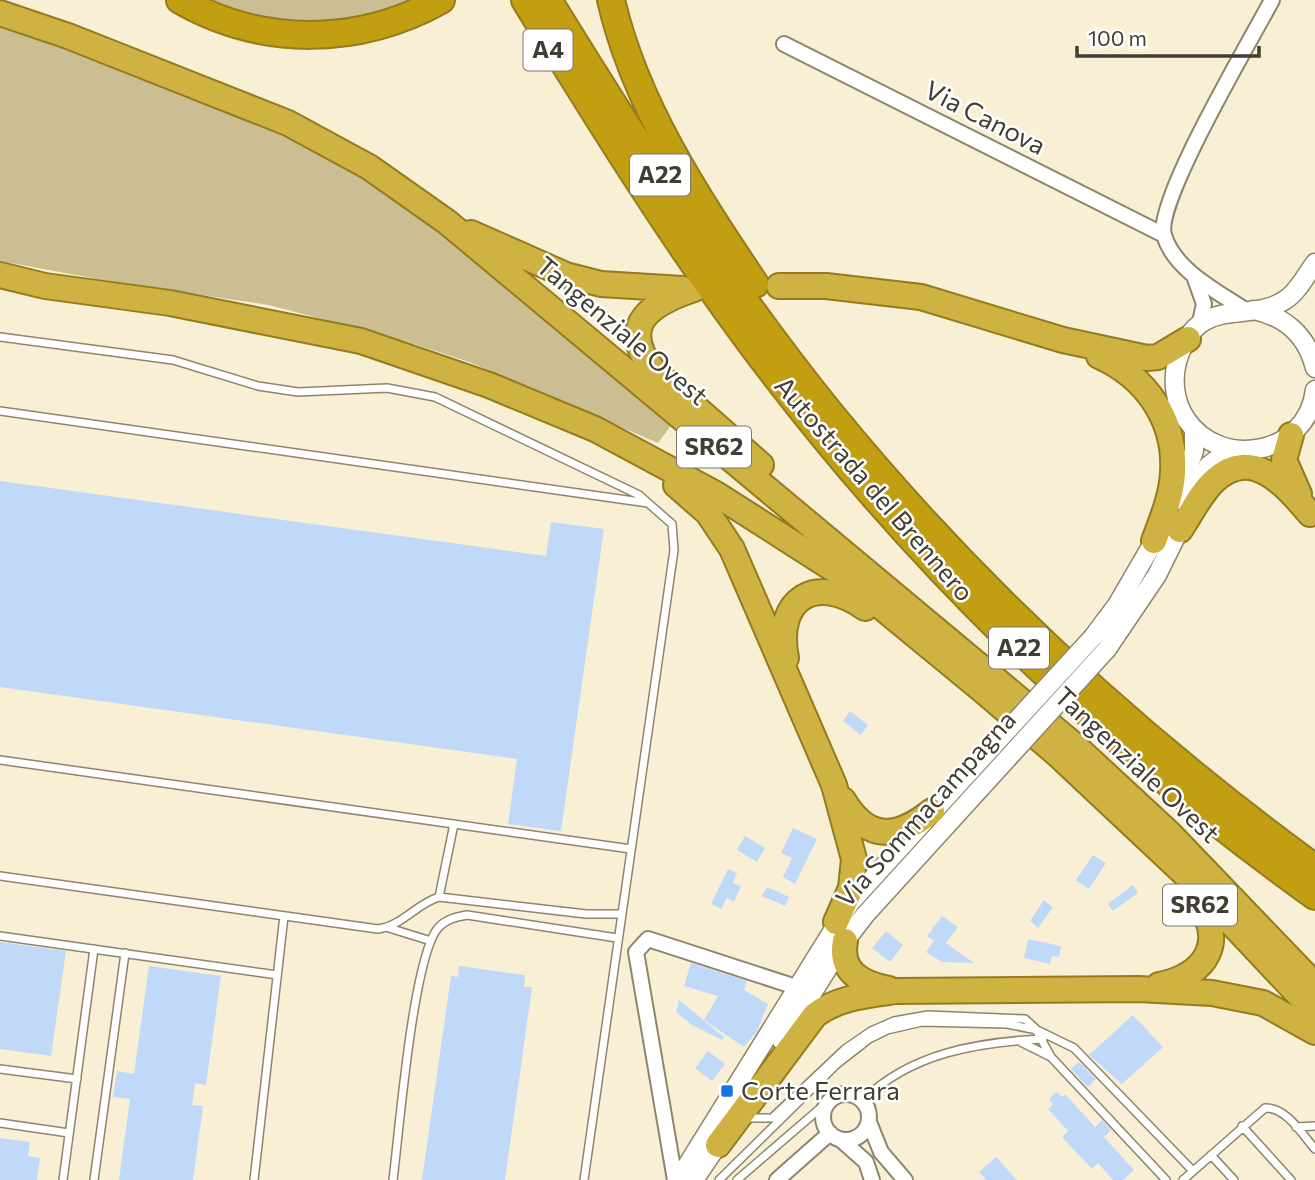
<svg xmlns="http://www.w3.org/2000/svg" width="1315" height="1180" viewBox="0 0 1315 1180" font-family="Commissioner,sans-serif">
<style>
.green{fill:#ccbe93}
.building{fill:#c1d9f9}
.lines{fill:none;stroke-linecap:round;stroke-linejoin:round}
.service-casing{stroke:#8d856d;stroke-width:10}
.minor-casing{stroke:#8d856d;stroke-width:18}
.tertiary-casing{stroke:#8d856d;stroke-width:21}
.trunk-casing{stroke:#947c1e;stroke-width:28}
.motorway-casing{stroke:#947c1e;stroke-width:30}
.service{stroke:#fff;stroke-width:7}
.minor{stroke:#fff;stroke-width:14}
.tertiary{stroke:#fff;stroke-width:18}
.trunk{stroke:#ceb242;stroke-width:24}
.motorway{stroke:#c29e13;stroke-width:26}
.tertiary-bridge-casing{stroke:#8d856d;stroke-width:21;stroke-linecap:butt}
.tertiary-bridge{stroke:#fff;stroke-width:18}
.poi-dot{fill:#1578e1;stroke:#fff;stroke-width:2.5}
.labels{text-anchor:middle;stroke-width:5;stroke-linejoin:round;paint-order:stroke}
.shield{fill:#fff;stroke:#797770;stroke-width:2}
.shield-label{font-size:24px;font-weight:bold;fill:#403d32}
.street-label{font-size:26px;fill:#403d32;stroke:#fff}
.poi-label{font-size:26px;fill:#403d32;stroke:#fff;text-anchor:start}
</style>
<rect width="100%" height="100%" fill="#f8efd4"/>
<path class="green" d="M194,0H428L301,29Z
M0,27L78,52L286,131L399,198L672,424L658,443L469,362L408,342L269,305L119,283L0,261Z"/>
<path class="building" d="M0,481L546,556L551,522L604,529L561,831L508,824L517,759L0,687Z
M850,711L868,725L861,735L843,721Z
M793,828L817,839L795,884L783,877L792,858L781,853Z
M745,836L765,848L757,862L737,850Z
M1093,855L1106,863L1089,889L1076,880Z
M728,869L737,873L733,883L741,886L734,902L727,898L721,909L711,904Z
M1133,885L1138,893L1113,911L1108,904Z
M767,887L789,897L785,906L762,896Z
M1044,900L1053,907L1038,928L1030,921Z
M942,916L958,927L946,943L974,963L942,962L926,952L934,941L927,936Z
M886,931L903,945L890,962L872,948Z
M1028,939L1061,946L1059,957L1052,956L1050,964L1024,958Z
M0,942L66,951L51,1056L0,1049Z
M691,963L747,981L744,990L768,1004L757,1031L744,1047L704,1020L718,996L684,986Z
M149,966L221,976L206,1085L195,1083L192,1105L203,1106L193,1180H119L130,1099L113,1097L117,1071L134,1074Z
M459,966L525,975L524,987H532L505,1180H422L451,976L458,977Z
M679,1000L724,1037L722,1040L692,1025L676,1012Z
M1133,1015L1163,1047L1122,1084L1089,1055Z
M708,1051L725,1064L712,1081L695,1068Z
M1079,1062L1096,1079L1088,1087L1071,1069Z
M1057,1092L1062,1097L1065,1094L1095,1127L1102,1120L1111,1130L1104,1137L1134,1170L1123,1180H1113L1098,1163L1092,1169L1062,1137L1068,1131L1048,1109L1053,1104L1049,1099Z
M0,1138L30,1142L28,1156L40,1158L37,1180H0Z
M996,1157L1017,1180H986L979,1172Z"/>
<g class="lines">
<g class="service-casing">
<path id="service" d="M0,337L173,360L258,386L298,392L387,388L435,397L639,495L672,524L674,550L584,1180
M0,411L648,503
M0,760L631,849
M0,876L378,929C402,926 416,904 439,897L586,914H621
M439,897L454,824
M389,928L431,941
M0,936L277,975
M1021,1042L1051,1057L1166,1180
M0,1069L77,1079
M863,1100C911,1053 978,1042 1043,1039
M746,1118H772L845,1049L871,1031L894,1021L928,1015L1025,1019L1035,1028L1051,1057
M0,1123L69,1133
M1242,1126L1291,1180
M1296,1127L1315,1126
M1211,1155L1234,1180
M63,1180L94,949
M94,1180L125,953
M254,1180L284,916
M393,1180C399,1133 413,957 438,928C446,919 456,917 467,915L617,938
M719,1180L837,1064L869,1039L887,1030L922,1022L1007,1024L1037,1030L1074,1048L1193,1171
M737,1180L831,1099
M1183,1180L1265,1108C1286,1107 1302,1134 1315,1149"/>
</g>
<g class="minor-casing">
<path id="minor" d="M784,44L1164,235
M1194,276L1204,304L1199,327
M1245,310C1217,291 1174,270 1164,235C1154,203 1252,38 1272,0
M823 1117a23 23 0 1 1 46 0a23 23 0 1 1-46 0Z
M869,1122L881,1152L905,1180
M840,1139L866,1162L872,1180
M675,1180L636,952L648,939L799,988
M777,1180L830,1133"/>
</g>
<g class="tertiary-casing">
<path id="tertiary" d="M1315,263C1306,275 1298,292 1285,300C1248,325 1197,292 1177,362C1172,381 1175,403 1186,419C1221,471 1307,455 1315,390
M1253,310C1285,316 1307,336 1315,368
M1195,495L1208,466L1229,450
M1176,500L1194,451V430
M1093,637L1117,605L1160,531
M1107,649L1157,575L1184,520
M782,1041L845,941L865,915L1007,759
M678,1180L850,903L993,746
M694,1180L723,1137"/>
</g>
<g class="trunk-casing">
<path id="trunk" d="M0,13L68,36L288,123L369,167L447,222L1074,745L1169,833L1315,985
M471,233L566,275L601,284L683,289
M0,275L45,286L170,303L361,341L489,385L595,429L716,494L841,574L981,689L1056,753L1187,876L1315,1012
M779,286H826L921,297L1063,340L1147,358L1158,357L1188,339
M694,289C652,303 617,324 653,370L761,465
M1099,356C1146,377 1176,420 1173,472C1172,496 1162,519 1154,541
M1291,435L1284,460L1299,494
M676,485L708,513L732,549L834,785L854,859L851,888L836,922
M1180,530C1191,514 1201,492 1215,480C1253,445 1288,488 1310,514
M786,658C774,598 817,573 865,608
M843,800C868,842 897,839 932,811
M845,941C839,972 862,984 889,989
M1159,985C1207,976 1229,939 1194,898
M718,1145L815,1015C839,997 868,995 896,991L1138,989L1212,993L1263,1003L1315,1032"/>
</g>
<g class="motorway-casing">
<path id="motorway" d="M180,0C262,47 359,46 441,0
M525,0C595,113 665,227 744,334C903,550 1097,740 1315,896
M548,0C635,141 725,283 829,412C970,585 1134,736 1315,868
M611,0C635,104 696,196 755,284"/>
</g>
<use href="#service" class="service"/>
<use href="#minor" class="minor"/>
<use href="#tertiary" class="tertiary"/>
<use href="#trunk" class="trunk"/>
<use href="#motorway" class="motorway"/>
<g class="tertiary-bridge-casing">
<path id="tertiary-bridge" d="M993,746L1093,637
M1007,759L1107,649"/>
</g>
<use href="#tertiary-bridge" class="tertiary-bridge"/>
</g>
<rect class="poi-dot" x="720" y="1084" width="14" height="14" rx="3.5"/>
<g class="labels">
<g class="shield">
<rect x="523.5" y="29.5" width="49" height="41" rx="5"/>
<rect x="630" y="154.5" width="60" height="41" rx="5"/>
<rect x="677" y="426.5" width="74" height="41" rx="5"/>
<rect x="989" y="627.5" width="60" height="41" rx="5"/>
<rect x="1163" y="884.5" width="74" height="41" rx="5"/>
</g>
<g class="shield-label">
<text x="548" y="58">A4</text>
<text x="660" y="183">A22</text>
<text x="714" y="455">SR62</text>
<text x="1019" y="656">A22</text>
<text x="1200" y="913">SR62</text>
</g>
<g class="street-label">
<text transform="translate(985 118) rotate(27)" y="9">Via Canova</text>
<text transform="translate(622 331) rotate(40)" y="9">Tangenziale Ovest</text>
<text transform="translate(874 489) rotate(49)" y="9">Autostrada del Brennero</text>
<text transform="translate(1137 765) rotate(43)" y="9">Tangenziale Ovest</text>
<text transform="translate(926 809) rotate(-48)" y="9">Via Sommacampagna</text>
</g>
<g class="poi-label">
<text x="741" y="1100">Corte Ferrara</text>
</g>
</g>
<path d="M1077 46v10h182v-10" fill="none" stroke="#403d32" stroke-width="3.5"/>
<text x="1088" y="46" font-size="21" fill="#403d32" stroke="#ffffff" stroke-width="5" paint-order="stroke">100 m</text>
</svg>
